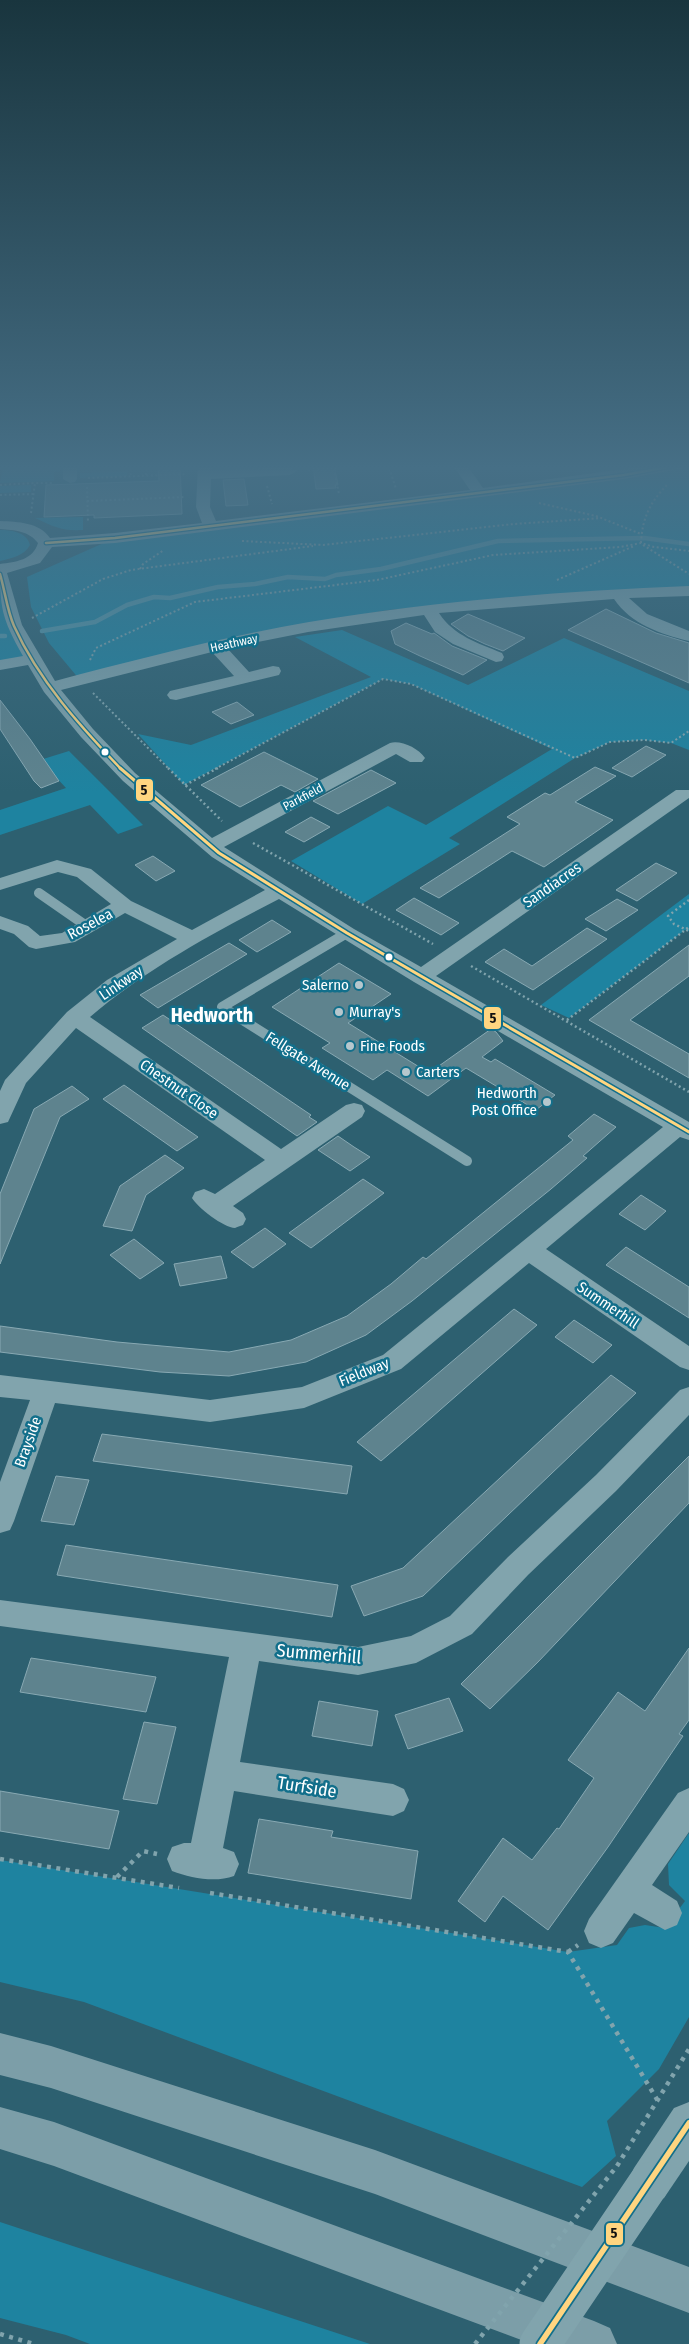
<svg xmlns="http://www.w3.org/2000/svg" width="689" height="2344" viewBox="0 0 689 2344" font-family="'Fira Sans Condensed',sans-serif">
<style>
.green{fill:#1e83a0}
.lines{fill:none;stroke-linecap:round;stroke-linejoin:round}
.stream{stroke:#5497aa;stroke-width:4.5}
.building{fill:#5e838e;stroke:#88a9b3}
.path-far2{stroke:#81a4ad;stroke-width:2;stroke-dasharray:2 2.5;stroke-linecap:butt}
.path-far1{stroke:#81a4ad;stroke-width:2.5;stroke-dasharray:2 3;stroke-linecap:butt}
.path{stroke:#81a4ad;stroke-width:4.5;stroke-dasharray:4 5.5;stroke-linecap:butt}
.service{stroke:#81a4ad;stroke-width:10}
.minor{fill:#81a4ad;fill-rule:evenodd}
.tertiary{fill:#81a4ad;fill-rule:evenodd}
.trunk{fill:#7c9ea8;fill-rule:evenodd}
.path-bridge{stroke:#81a4ad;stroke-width:4.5;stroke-dasharray:4 5.5;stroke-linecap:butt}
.tertiary-bridge{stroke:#81a4ad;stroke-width:41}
.bus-1-far2-casing{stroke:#126f8b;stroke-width:5}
.bus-1-far1-casing{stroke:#126f8b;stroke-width:6}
.bus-1-casing{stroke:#126f8b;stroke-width:9}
.bus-1-far2{stroke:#ffd580;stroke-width:2.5}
.bus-1-far1{stroke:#ffd580;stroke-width:3}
.bus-1{stroke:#ffd580;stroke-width:5.5}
.bus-dot{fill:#fff;stroke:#126f8b;stroke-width:2}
.poi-dot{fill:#b6c7cd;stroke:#126f8b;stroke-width:2}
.labels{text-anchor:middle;stroke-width:5;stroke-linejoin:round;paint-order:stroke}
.far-street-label{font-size:12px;fill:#fff;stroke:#126f8b}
.street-label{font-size:15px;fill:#fff;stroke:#126f8b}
.poi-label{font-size:15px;fill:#fff;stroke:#126f8b;text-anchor:start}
.near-street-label{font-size:18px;fill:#fff;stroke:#126f8b}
.district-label{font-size:20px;font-weight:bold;fill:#fff;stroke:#126f8b}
.line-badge{stroke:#126f8b;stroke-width:2}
.pale-badge-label{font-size:14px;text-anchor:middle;font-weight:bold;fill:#111}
</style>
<rect width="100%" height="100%" fill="#2d6070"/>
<path class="green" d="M689,464V588L541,596L388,610L301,625L80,680L49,643L31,607L27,577L115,538Z
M60,466V472H54V481L0,483L3,467Z
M127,472V476L80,478V473Z
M31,485V492L0,493V486Z
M83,517V530C62,531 54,527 35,518Z
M0,530C11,530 27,532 30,545C24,556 12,558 0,561Z
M0,574L14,625L33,659L0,665Z
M342,630L468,685L564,638L689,691V750L671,743L644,740L610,742L575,758L449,838L460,844L362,904L291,861L388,806L426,825L552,749L411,684L383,679L184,785L138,734L191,745L371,677L295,637Z
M69,751L143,825L118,834L90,805L0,835V810L66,788L40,760Z
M689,894V931L685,930L569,1018L541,1005Z
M689,1833V2017L659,2069L607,2121L616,2156L582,2187L84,2002L0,1982V1860L568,1952L617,1945L629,1928L645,1925L665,1928L685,1901L669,1885L668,1864Z
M0,2222L370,2344H90L66,2335L0,2318Z"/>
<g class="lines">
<path class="stream" d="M42,631L95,622L127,605L154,597L170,598L218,587L255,584L288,577L325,579L336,575L381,569L498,541L644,538L689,544
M0,636H5"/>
</g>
<path class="building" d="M158,464H180L182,514L94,518V515L44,517L46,485L159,481Z
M313,464H334L338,485H335L336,488L316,489Z
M244,479L248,505L226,506L223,480Z
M606,609L656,633L689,643V683L568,630Z
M468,614L494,625L525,638L503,651L485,644L468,636L451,624Z
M406,623L432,634L434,633L452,646L487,660L463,675L420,656L395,644L391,631Z
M0,700L30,739L59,781L41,788L34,781L0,729Z
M237,702L254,715L231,724L212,712Z
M646,746L666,755L632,777L612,768Z
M264,752L318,779L295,792L281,785L240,807L201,785Z
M595,767L616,776L575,802L613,820L584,840L544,867L512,851L439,898L420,888L520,824L507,817L545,793L550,795Z
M371,770L396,783L338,814L313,801Z
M311,817L330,827L304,842L285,832Z
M153,856L175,871L156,881L135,865Z
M656,863L677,873L637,901L616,890Z
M414,898L459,923L441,935L396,910Z
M617,899L638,910L606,931L585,919Z
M272,920L291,932L257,952L239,940Z
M587,928L607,939L533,990L485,962L504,949L532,966Z
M229,943L247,954L158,1008L140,995Z
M689,945V976L630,1020L689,1054V1078L589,1020Z
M339,963L391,994L348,1023L429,1073L491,1029L496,1032L503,1041L482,1057L491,1062L495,1059L555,1095L536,1110L466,1068L428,1096L387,1070L373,1080L322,1048L330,1043L272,1007Z
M163,1015L311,1115L309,1117L317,1122L297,1136L142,1028Z
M124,1085L175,1121L198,1137L177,1151L103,1099Z
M72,1086L89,1099L60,1117L0,1264V1194L34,1109Z
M594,1114L616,1127L583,1156L587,1158L551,1189L412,1301L366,1335L306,1362L229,1376L160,1372L0,1352V1326L117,1342L229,1352L291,1340L347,1316L391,1284L423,1257L426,1259L573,1140L568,1136Z
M338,1136L354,1147L370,1157L350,1171L318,1150Z
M165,1155L184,1168L146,1195L132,1231L103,1226L120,1186Z
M363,1179L384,1193L311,1248L289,1233Z
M641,1195L666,1211L645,1230L619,1214Z
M265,1228L286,1244L253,1268L231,1252Z
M134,1239L164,1263L140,1279L110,1255Z
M626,1247L689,1287V1318L606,1265Z
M221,1256L227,1278L180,1286L174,1264Z
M514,1309L537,1325L416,1431L381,1461L357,1442Z
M574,1320L612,1345L593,1363L555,1337Z
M611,1375L636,1393L423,1596L364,1616L351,1586L403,1568Z
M102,1434L352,1466L347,1494L93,1461Z
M689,1456V1503L538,1662L490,1709L461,1684Z
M56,1476L89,1480L74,1525L41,1521Z
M66,1545L338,1585L332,1617L57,1575Z
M689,1648V1720L679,1734L683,1736L608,1847L548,1930L503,1896L485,1922L458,1901L503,1838L532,1860L557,1828L559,1829L594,1778L568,1760L618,1692L645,1711Z
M31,1658L156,1677L146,1712L20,1692Z
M449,1698L463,1731L408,1749L395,1715Z
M319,1701L378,1711L372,1746L312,1736Z
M144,1722L176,1727L157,1804L123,1799Z
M0,1791L119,1811L109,1849L0,1831Z
M259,1819L333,1831L331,1837L418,1851L411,1899L248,1873Z"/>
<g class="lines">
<path class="path-far2" d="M130,464L131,477
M146,464V476
M388,464L396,489
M334,469L339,494
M308,470L381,464
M88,478L186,474
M0,485L35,483
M267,486L272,504
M87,487L88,523
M0,495L34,494
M87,501L185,497
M539,503L596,516L641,534
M31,513L35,483H54
M242,541L323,545L514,524L602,518
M641,543C642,519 650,502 667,485
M643,545L689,574
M140,569L143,564L164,550
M557,580L634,546
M32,618L103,579L131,570L313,546
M90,660L96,648L195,602L377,580L493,555L620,547L641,543L654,547L689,551
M93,693L169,769
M215,769L383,679L411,684L575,758L610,742L644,740L671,743L689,731"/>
<path class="path-far1" d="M168,768L222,821
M185,785L218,768
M253,843L433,944
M689,900L668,916L674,924L689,931
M471,966L689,1092
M567,1020L689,927"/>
<path class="path" d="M0,1859L179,1888
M117,1877L143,1851L157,1854
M210,1893L568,1952L658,2101
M568,1952L578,1945
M617,2166L689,2049
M0,2334L34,2344"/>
<path class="service" d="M39,893L88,927
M347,933L222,1007L467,1161"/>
<path class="minor" d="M63,464H77V479L75,482L70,483L63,479Z
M198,464H212V470L290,467L297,471L290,475L211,479L210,507L216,521L470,490L452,464H466L483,488L661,464H689V467L685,468L624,479L115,543L52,547L40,563L7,573L22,625L55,681C139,659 223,637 309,622C435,601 561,591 689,586V596L629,598L647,614L689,631V641C660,634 631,624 614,599L439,613C454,636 478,643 502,653L504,657L502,661L496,662L453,644L435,632L424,615L308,632L227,648L249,672L273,666L279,667L281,671L279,675L176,700L170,699L167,695L170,691L234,676L212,652L61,690L93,729L135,773L212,838L390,743C401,740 418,748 425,758L422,762H410L396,754L224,847L354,929L421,967L676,790H689V798L436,976L689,1122V1140L680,1137L546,1249L689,1346V1370L680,1367L529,1263L401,1369L304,1408L210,1422L55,1403L14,1521L10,1530L0,1533V1482L30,1400L0,1397V1375L210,1400L302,1387L383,1355L663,1127L414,982L279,899C213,933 146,969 90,1017L281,1149L346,1105L354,1103L362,1105L365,1111L362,1117L233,1206L243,1213L246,1219L243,1225C240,1226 237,1227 235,1228C224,1228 197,1207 192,1198L195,1192L204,1189L215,1194L265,1160L76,1028L26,1083L8,1122L0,1124V1091L5,1080L67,1012L107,980L177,939L125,913L75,942L36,949L29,947L14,934L0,929V916L28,926L40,936L62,933L111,904L77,877L58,872L0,890V878L57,860L91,869L131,901L192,930L265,890L212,857L123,781L81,737L44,692L28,665L0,670V660L23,656C1,617 0,608 0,564C16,562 33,560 38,543C29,531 15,530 0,529V521C18,522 39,522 50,538L115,533L202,523L196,507Z
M689,1387V1415L616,1491L528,1575L472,1634L416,1663L358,1675L259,1661L240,1762L393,1784L404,1789L409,1800L404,1811L393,1816L234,1791L223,1848L234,1852L239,1864L234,1876C215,1883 191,1878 172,1871L167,1859L172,1847L184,1843H191L229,1657L0,1626V1600L358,1647L411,1636L450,1616L508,1557L596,1475L680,1390Z
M689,1788V1832L652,1885L677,1901L682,1913L677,1925L665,1930L634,1913L613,1943L601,1948L589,1943L584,1931L589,1919L678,1793Z"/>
<path class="tertiary" d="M689,2102V2161L664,2198L649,2205L634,2198L627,2183L634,2168L674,2108Z"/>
<path class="trunk" d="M0,2033L51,2046L375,2150L689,2267V2313L375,2194L51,2088L0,2075Z
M0,2107L54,2122L594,2321L610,2328L617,2344H532L54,2166L0,2149Z"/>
<path class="path-bridge" d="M475,2344L617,2166"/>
<path class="tertiary-bridge" d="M540,2344L649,2183"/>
<g class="bus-1-far2-casing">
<path id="bus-1-far2" d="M46,543L115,538L624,475L684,464
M0,574C5,591 7,610 14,626C39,681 80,726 121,769"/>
</g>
<g class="bus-1-far1-casing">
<path id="bus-1-far1" d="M120,768L219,853L347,933L689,1132"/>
</g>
<g class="bus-1-casing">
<path id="bus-1" d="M540,2344L689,2123"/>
</g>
<use href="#bus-1-far2" class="bus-1-far2"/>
<use href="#bus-1-far1" class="bus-1-far1"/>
<use href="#bus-1" class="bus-1"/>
</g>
<linearGradient id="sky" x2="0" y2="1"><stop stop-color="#19353e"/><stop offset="0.59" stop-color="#466f86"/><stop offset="1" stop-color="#466f86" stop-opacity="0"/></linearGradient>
<rect width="689" height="792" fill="url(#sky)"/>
<g class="bus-dot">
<circle cx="105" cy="752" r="4.5"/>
<circle cx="389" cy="957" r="4.5"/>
</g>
<g class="poi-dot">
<circle cx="359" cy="985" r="5"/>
<circle cx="339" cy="1012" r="5"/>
<circle cx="350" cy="1046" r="5"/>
<circle cx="406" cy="1072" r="5"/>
<circle cx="547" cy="1102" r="5"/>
</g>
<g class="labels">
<g class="far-street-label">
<text transform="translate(234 643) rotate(-12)" y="4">Heathway</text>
<text transform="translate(303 797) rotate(-28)" y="4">Parkfield</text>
</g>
<g class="street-label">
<text transform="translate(552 885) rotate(-35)" y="5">Sandiacres</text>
<text transform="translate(90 924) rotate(-28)" y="5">Roselea</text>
<text transform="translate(121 983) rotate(-34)" y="5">Linkway</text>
<text transform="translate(308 1061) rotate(32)" y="5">Fellgate Avenue</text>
<text transform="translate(179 1089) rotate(35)" y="5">Chestnut Close</text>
<text transform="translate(608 1305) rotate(34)" y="5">Summerhill</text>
<text transform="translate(364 1372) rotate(-22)" y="5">Fieldway</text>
<text transform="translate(28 1442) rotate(-70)" y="5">Brayside</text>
</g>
<g class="poi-label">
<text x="349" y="990" text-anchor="end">Salerno</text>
<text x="349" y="1017">Murray's</text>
<text x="360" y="1051">Fine Foods</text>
<text x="416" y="1077">Carters</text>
<text x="537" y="1098" text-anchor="end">Hedworth<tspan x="537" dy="17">Post Office</tspan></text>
</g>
<g class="near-street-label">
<text transform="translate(319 1654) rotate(5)" y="6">Summerhill</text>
<text transform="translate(307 1787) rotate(9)" y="6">Turfside</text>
</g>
<g class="district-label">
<text x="212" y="1022">Hedworth</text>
</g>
</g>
<g class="line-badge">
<rect x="135" y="778" width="19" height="24" rx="5" fill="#ffd580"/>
<rect x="483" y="1006" width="19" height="24" rx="5" fill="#ffd580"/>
<rect x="605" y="2222" width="19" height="24" rx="5" fill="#ffd580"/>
</g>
<g class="pale-badge-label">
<text x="144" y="795">5</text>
<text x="493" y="1023">5</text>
<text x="614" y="2238">5</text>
</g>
</svg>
